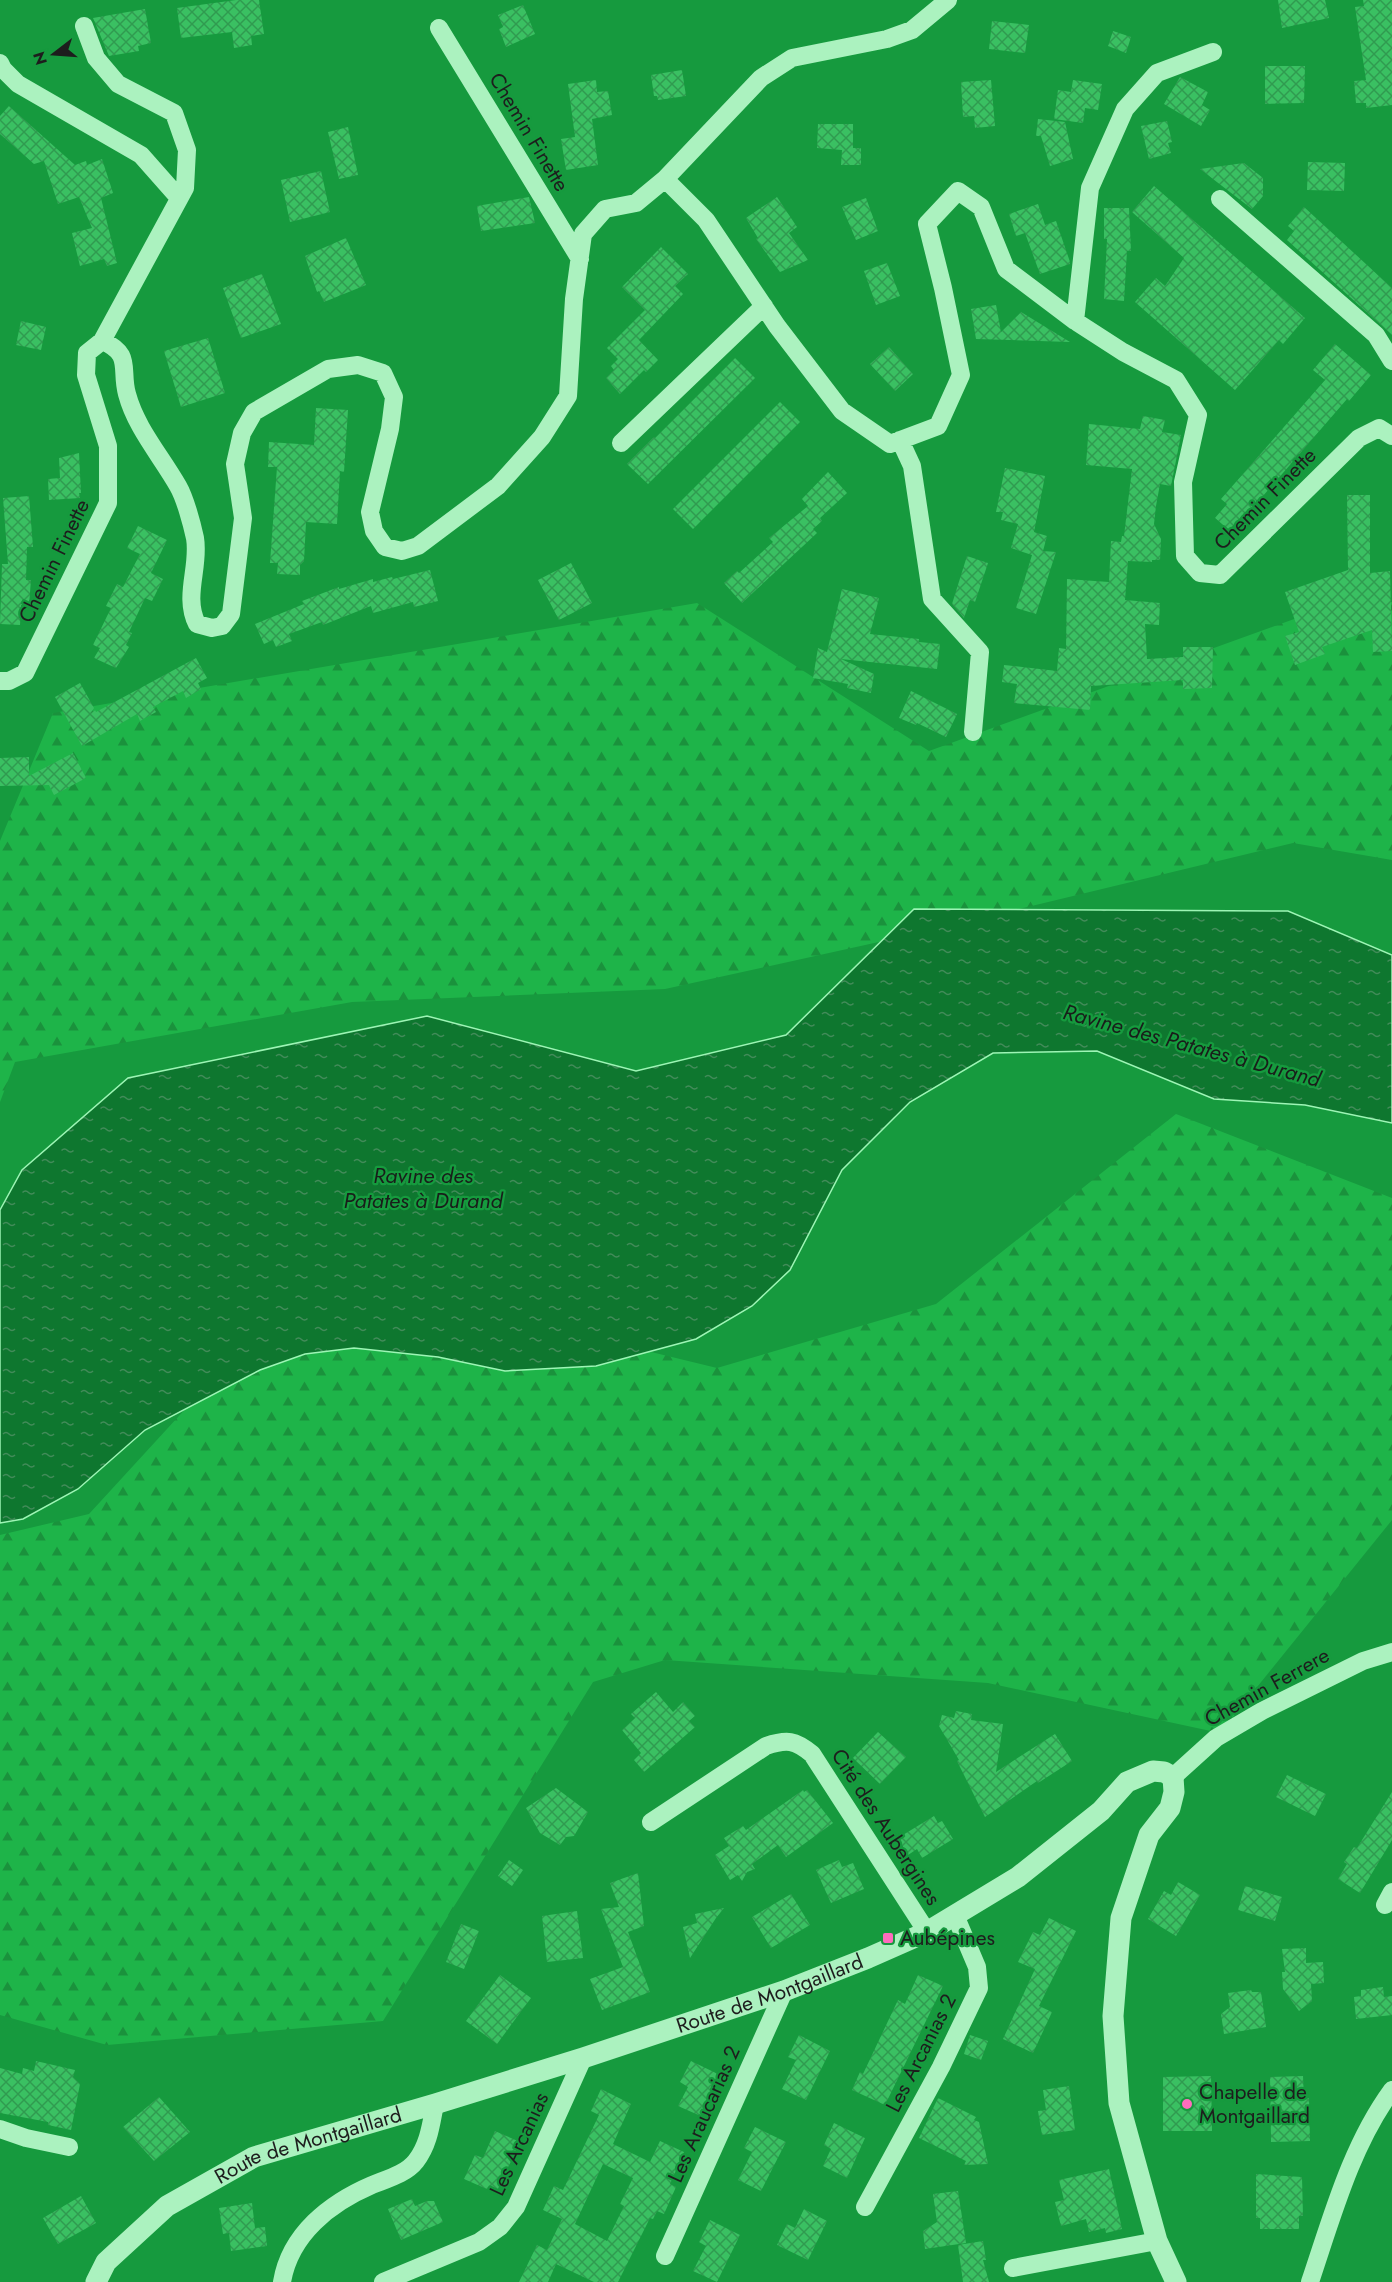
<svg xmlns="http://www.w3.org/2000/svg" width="1392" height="2282" viewBox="0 0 1392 2282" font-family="Jost,sans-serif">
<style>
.forest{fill:url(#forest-firs)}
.water{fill:url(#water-ripples);stroke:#9df5b5;stroke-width:1.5}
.building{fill:url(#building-cross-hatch);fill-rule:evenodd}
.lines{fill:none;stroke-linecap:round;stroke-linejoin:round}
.minor{stroke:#abf2bf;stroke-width:18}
.tertiary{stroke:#abf2bf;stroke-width:21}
.poi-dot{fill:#ff6cbd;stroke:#169a3e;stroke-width:2}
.labels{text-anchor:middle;stroke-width:4.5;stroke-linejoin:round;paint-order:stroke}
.street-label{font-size:21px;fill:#1d1d1d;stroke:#169a3e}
.poi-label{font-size:21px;fill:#1d1d1d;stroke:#169a3e;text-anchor:start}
.water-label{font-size:22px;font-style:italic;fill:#191d1a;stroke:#169a3e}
</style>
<defs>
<pattern id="forest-firs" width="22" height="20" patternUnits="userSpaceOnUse" patternTransform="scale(1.5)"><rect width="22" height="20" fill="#1eb449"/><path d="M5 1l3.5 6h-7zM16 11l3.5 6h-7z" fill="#1a923c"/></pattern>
<pattern id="water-ripples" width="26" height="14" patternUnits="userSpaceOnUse" patternTransform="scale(1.5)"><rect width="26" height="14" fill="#0e772f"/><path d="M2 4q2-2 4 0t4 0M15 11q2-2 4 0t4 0" fill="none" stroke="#428b59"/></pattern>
<pattern id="building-cross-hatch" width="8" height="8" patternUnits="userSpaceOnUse" patternTransform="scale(1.5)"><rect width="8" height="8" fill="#3ac062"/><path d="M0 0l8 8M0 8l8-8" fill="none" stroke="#309b50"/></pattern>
</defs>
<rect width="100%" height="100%" fill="#169a3e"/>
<path class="forest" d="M1344,601L1392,602V860L1293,843L924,932L665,989L352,1002L15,1062L0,1102V841L53,713L697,603L929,751Z
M1176,1114L1392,1198V1520L1220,1733L988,1683L665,1660L593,1682L383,2021L107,2045L0,2015V1535L89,1514L313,1270L717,1368L936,1304Z"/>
<path class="water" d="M914,909L1288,911L1392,955V1123L1305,1105L1214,1099L1097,1051L993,1053L910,1102L842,1170L790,1270L752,1306L696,1339L596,1366L505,1371L438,1357L354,1348L305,1354L260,1370L145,1430L78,1489L23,1519L0,1523V1210L22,1170L128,1078L427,1016L636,1071L786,1035Z"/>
<path class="building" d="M236,0H259L264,34L251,36L252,45L234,48L232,32L181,38L177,8Z
M1278,0H1325L1329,18L1282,28Z
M1363,0H1392V105L1366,108V103H1356L1354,81L1366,80L1355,7L1364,6Z
M523,5L535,34L506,47L499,29L503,27L498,15Z
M145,9L151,43L138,46L139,51L109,56L93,18Z
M992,21L1029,25L1025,53L989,49Z
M1113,31L1131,37L1126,53L1108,46Z
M1265,66H1305L1304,103L1265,104Z
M682,70L686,96L658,100L657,96H654L651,75Z
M1180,77L1208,92L1202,105L1210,110L1201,126L1164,104Z
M596,80L597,92L608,91L612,115L592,119L598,165L566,170L561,139L575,137L568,84Z
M991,80L995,126L975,128L974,116L963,117L961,82Z
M1073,80L1102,84L1098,110L1085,108L1083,123L1054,119L1058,90L1071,92Z
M9,106L75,165L86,161L87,165L102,159L113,193L101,198L117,263L107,266L104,259L80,266L72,233L92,228L79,197L58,204L44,161L34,164L0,134V116Z
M1038,119L1065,122L1073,159L1050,166L1041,136H1036Z
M1167,121L1172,142L1168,143L1171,153L1149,159L1141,126Z
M818,124H853V148H861V165H841L842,150L817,148Z
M348,127L358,175L339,179L328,132Z
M1308,162L1345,163L1344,191L1307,190Z
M1244,163L1263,178V196L1252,209L1200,169Z
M321,171L330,212L290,222L281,180Z
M1154,186L1305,318L1283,344L1279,340L1235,390L1135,302L1156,278L1165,286L1184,258L1132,212Z
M529,197L535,223L481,231L477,206Z
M777,197L797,227L789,233L808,260L780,272L756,239L758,238L746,218Z
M866,198L878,231L856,240L842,207Z
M1038,204L1045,225L1056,221L1070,262V264L1040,274L1025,233L1016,236L1009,214Z
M1304,207L1392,288V335L1287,240L1294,231L1288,226Z
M1104,208H1129L1131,251H1127L1124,301L1104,299L1107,239H1104Z
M346,238L366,285L324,302L319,291L317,292L305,256Z
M661,247L688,274L675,286L683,294L639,340L658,360L646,372L644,370L620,394L606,378L614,370L611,366L618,359L607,348L645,310L622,287Z
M887,263L900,296L876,305L864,271Z
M262,274L281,324L241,338L223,288Z
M996,305L1001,332L1021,312L1070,342L976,339L971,309Z
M21,321L46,327L41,350L16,345Z
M208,338L225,393L181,407L164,351Z
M1335,344L1371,375L1349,401L1347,399L1250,511L1248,509L1229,530L1215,518L1227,504L1221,499L1325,380L1313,370Z
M889,347L913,374L895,391L870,364Z
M735,358L755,378L648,484L627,464L654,437L655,438Z
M780,402L800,422L693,529L673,509Z
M316,408L348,410L344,472L340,471L337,524L306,522L304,561L300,565V575L277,574L278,563H270L277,467H268L269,442L314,445Z
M1143,416L1165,420L1162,432L1181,435L1171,486L1160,484L1156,506L1154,524L1161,539L1160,560H1152V562L1128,561L1125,600L1160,603L1159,625L1145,624L1147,659L1183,657V647H1213L1212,688L1183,689V680L1091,686L1090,710L1014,703L1017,684L1002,682L1004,665L1057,671L1059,648L1066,649L1067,579L1109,582L1111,541L1121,542L1122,536H1124L1132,469L1086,465L1089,424L1140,429Z
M79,453L81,493H79L80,498L49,500L48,479L60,478L59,458Z
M1005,468L1045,476L1034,532L1047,536L1043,551L1056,552L1036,614L1016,608L1032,555L1011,548L1018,524L1001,520L1003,512H996Z
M828,472L847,493L820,518L822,521L813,529L817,533L742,603L724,583L737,571L739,573L773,542L769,538L808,506L802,499Z
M1347,495H1370V573L1390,571L1392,651L1373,652L1372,630L1322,647L1325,654L1295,665L1285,636L1299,632L1285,592L1348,570Z
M29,496L33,547H27L26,580H31L29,605H21L20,625L0,624L2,564H8L3,498Z
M138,526L167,540L151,573L163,579L152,601L145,598L129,632L132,633L126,645L129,647L116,668L94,658L100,648L93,645L111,608L106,606L117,584L123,587L140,554L127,548Z
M967,556L988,563L975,602L970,600L964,618L952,604Z
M571,563L592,603L559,620L538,580Z
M430,570L438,601L414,607L413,602L373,613L371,606L323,625L322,622L289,634L292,641L276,647L273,640L264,644L255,624L304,604L302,601L339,587V589L373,579V582L392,577L393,579Z
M842,589L879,598L870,634L919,639V642L940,644L937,669L841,659L874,674L871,693L847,688L848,684L813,678L818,648L827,652Z
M196,658L207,678L198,683L201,689L186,698L183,691L153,707L156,712L140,721L137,714L82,746L55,697L80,683L94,708L91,713L95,710L96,712Z
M911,691L957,714L946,737L917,723L916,725L899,718Z
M73,753L86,778L54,795L49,785L0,786V758L29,757V776Z
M656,1692L673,1712L683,1702L695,1716L689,1721L695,1727L644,1772L634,1760L641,1753L622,1730L635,1718L631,1714Z
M956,1711L972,1714L971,1720L1003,1724L996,1772L1055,1734L1072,1761L1038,1783L1037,1781L985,1817L957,1761L959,1760L939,1726L942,1715L954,1718Z
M878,1732L906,1757L880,1784L853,1758Z
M1287,1775L1326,1794L1315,1816L1276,1797Z
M556,1788L588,1812L574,1836L566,1837L560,1845L540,1833L526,1808Z
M803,1790L804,1792L807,1790L833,1823L786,1857L778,1845L752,1864L755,1869L747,1872L742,1881L738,1875L730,1880L715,1855L729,1846L724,1838L743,1826L746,1830Z
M1392,1792V1840L1360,1893L1338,1879L1347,1864L1344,1862L1354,1847L1357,1848Z
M934,1816L938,1823L942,1821L953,1839L922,1858L917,1849L908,1855L898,1838Z
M509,1860L523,1870L512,1886L498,1876Z
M839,1860L842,1867L853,1863L864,1889L831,1903L816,1870Z
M638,1873L644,1926L628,1932L650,1992L602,2010L590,1979L623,1967L601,1909L619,1907L610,1883Z
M1178,1882L1200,1895L1176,1936L1148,1919L1164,1891L1171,1895Z
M1245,1886L1282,1897L1275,1921L1238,1910Z
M791,1894L810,1925L771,1948L752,1917Z
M724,1908L716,1918L690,1958L683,1927L697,1923L695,1914Z
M577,1911L583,1958L547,1962L542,1916Z
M1049,1918L1076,1931L1039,2006L1052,2012L1033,2053L1003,2039L1035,1969L1018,1962L1033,1932L1040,1935Z
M461,1924L479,1931L464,1969L446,1962Z
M1306,1948V1963L1323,1962L1324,1983L1311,1984L1312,2001L1299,2011L1283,1989L1282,1972H1285L1282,1949Z
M500,1975L531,1998L497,2044L466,2021Z
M918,1975L943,1986L885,2105L852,2090L860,2072L863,2074L898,2000L905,2004Z
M1383,1987L1384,1997L1392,1996V2015L1356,2019L1354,1997L1361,1996V1990Z
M1251,1990L1252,1992H1261L1266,2027L1224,2034L1221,2014L1230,2007L1228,1993Z
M799,2035L830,2051L806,2100L782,2089L796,2060L788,2057Z
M970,2035L988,2041L981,2060L964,2054Z
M36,2061L75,2070L73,2077L80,2084L71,2130L48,2125V2122L0,2113V2068L22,2074L23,2068L34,2071Z
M691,2061L722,2076L703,2117L678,2106L688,2087L680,2082Z
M1211,2076L1212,2131H1163V2077Z
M1303,2076L1304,2099L1309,2098L1310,2141L1271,2142L1270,2077Z
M1069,2086L1075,2130L1042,2135L1038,2111L1046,2110L1043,2090Z
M601,2089L631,2104L613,2144L650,2162L660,2141L684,2152L670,2184L676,2187L664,2214L657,2211L653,2219L650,2218L618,2282H594L556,2264L548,2282H519L537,2245L547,2250L562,2219L543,2210L554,2186L563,2190L599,2115L591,2111ZM603,2164L633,2178L620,2204L624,2206L607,2241L575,2224Z
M159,2097L190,2132L154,2161L123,2127Z
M938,2098L976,2117L974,2120L979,2122L988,2164L964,2165L966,2161L919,2138Z
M834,2123L865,2138L847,2178L823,2166L831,2149L824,2145Z
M755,2127L786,2142L761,2191L738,2180L752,2152L744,2148Z
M495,2131L520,2142L496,2193L464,2179L475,2155L483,2158Z
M1109,2169L1122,2229L1106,2233L1105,2228L1089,2232L1086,2219L1061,2226L1055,2202L1064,2200L1059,2180Z
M1256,2174L1302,2177L1303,2216H1299V2229H1260V2218H1256Z
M958,2191L966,2243L925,2249L923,2231L937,2222L933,2194Z
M81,2196L96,2223L58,2244L43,2218Z
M412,2199L415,2206L427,2201H434L443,2222L401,2240L388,2209Z
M252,2203L255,2228L265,2227L267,2246L231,2251L229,2233L223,2234L219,2208Z
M804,2209L827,2221L808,2260L777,2245L787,2224L795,2228Z
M710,2220L740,2235L717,2282L693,2271L706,2246L699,2242Z
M983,2241L986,2260H983L989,2282H963L958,2245Z"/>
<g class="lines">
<path class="minor" d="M84,26L96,58L118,84L174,113L187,150L185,188L102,341
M439,28L580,259
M0,63L3,69L18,84L141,155L179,198
M665,179L706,220L777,326L842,411L890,444L938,426L961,375L943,288L927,224L958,191L981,207L1006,269L1075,321L1123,352L1176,380L1198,415L1183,482L1185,556L1200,573L1220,575L1359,438L1379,428L1392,436
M1220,199L1376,335L1392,361
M1075,321L1090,188L1125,109L1157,73L1213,52
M900,440L912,466L932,599L980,652L973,732
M621,443L764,306
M0,681H9L25,673L108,503V446L86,375L87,353L102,341C133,354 120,369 127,394C136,428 161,456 178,486C185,498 192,524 195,538C200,567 183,596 197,624L212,628L222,626L231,614L243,518L235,464L242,433L254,412L328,369L358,365L383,373L394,397L390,429L370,512L374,531L385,547L402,551L418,546L498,486L542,437L568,396L574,299L583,234L605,209L636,203L665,179L761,78L792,58L887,39L912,30L948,0
M1173,1777L1216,1738L1262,1711L1363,1661L1392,1652
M651,1822L766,1746C787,1739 795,1740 812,1754L927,1932
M1385,1905L1392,1892
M0,2129L26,2138L69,2147
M865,2207L941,2067L979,1988L977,1967L955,1915
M665,2256L784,1991
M1013,2268L1157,2241
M282,2282C290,2234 330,2203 372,2185C387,2179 406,2174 416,2161C429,2144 431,2124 435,2104
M383,2282L479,2242L500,2227L516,2207L583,2058
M1310,2282C1332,2217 1351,2146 1392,2090"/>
<path class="tertiary" id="s1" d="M96,2282L106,2262L167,2206L254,2157L435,2104L583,2058L784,1991L868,1958L927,1932L1018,1877L1101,1811L1127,1782L1153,1771L1164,1772L1173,1777L1174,1792L1170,1808L1149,1835L1121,1918L1113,2016L1119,2103L1157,2241L1176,2282"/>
</g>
<g class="poi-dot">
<rect x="882" y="1932" width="12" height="12" rx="3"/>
<circle cx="1187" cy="2104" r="6"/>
</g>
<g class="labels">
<g class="street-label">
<text transform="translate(529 132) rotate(59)" y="7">Chemin Finette</text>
<text transform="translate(1265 499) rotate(-45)" y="7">Chemin Finette</text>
<text transform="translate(54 561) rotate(-64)" y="7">Chemin Finette</text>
<text transform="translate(1267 1687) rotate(-29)" y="7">Chemin Ferrere</text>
<text transform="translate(886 1827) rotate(57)" y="7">Cité des Aubergines</text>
<text dy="7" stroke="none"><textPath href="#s1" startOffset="746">Route de Montgaillard</textPath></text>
<text transform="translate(921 2053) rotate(-63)" y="7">Les Arcanias 2</text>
<text transform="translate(704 2114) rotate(-66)" y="7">Les Araucarias 2</text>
<text transform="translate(519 2144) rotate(-65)" y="7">Les Arcanias</text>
<text dy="7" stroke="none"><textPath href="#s1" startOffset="260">Route de Montgaillard</textPath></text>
</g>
<g class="poi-label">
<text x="900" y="1945">Aubépines</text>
<text x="1199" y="2099">Chapelle de<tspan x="1199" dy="24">Montgaillard</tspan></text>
</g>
<g class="water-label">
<text transform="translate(1192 1045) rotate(15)" y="8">Ravine des Patates à Durand</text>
<text x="423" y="1183">Ravine des<tspan x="423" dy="25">Patates à Durand</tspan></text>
</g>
</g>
<g transform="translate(54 54) rotate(253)" stroke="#169a3e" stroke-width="4.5" paint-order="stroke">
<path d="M0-4.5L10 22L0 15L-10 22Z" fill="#1d1d1d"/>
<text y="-9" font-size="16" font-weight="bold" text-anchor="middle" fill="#1d1d1d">N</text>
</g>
</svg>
